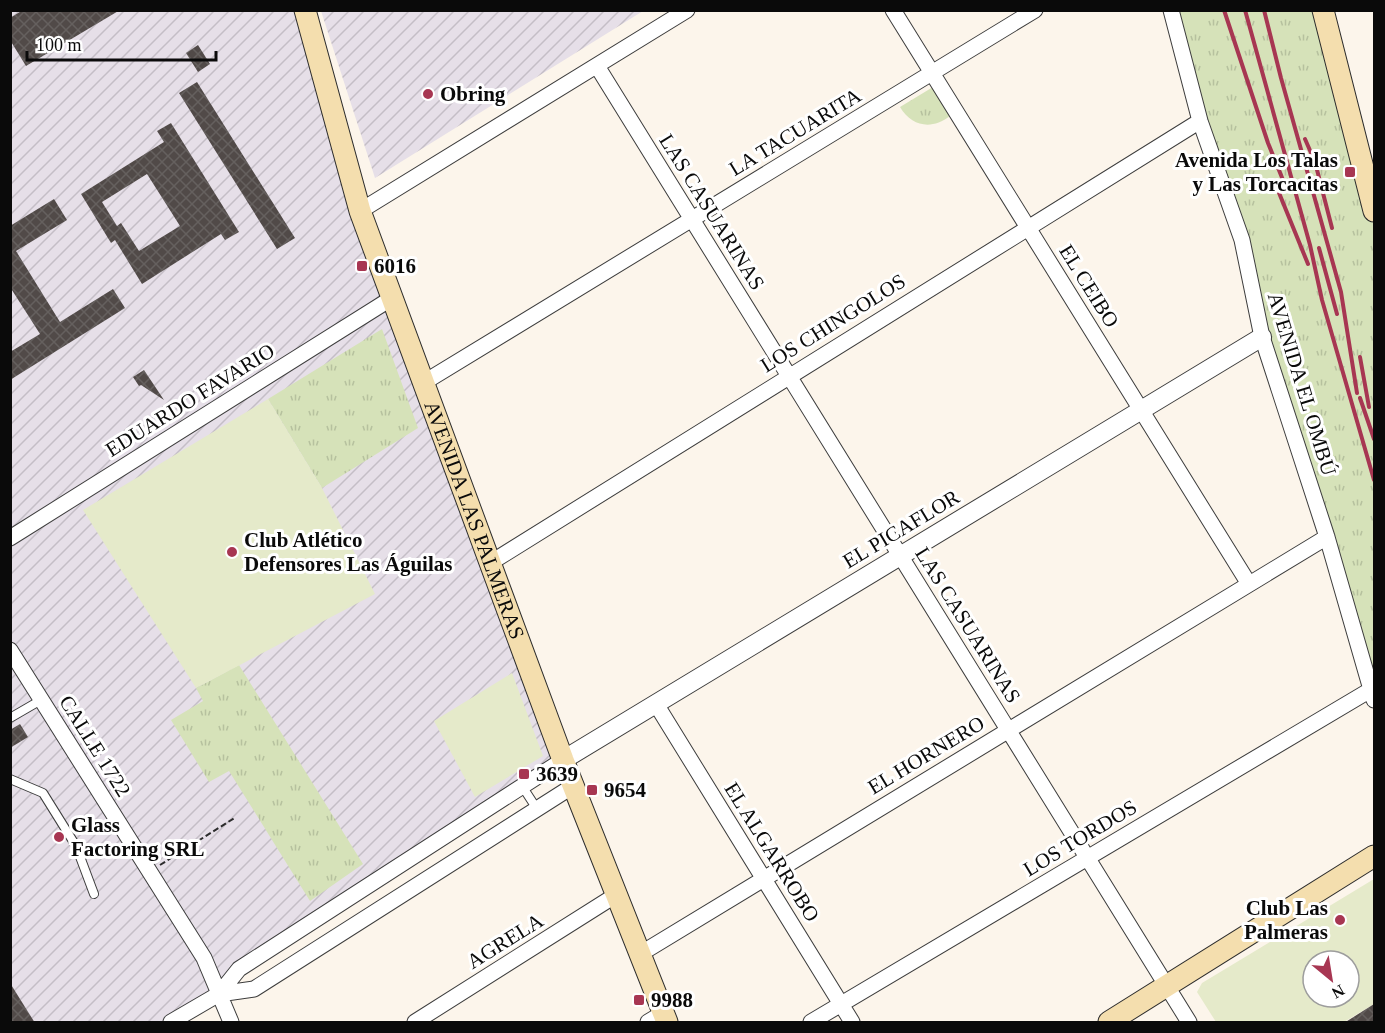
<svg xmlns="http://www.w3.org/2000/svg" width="1385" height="1033" viewBox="0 0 1385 1033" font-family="Georgia,serif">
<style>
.industrial{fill:url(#industrial-furrows)}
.grass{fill:url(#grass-tufts)}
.pitch{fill:#e5eaca;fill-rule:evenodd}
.building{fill:url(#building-cross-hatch);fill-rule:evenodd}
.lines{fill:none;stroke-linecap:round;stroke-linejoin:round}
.service-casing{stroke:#3d3d3d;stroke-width:10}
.minor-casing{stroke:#3d3d3d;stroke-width:17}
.tertiary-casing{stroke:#3d3d3d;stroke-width:20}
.secondary-casing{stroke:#2c2c2c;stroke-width:23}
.path{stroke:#2c2c2c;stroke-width:2;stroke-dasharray:6 3;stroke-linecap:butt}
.service{stroke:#fff;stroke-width:8}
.minor{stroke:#fff;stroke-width:15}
.tertiary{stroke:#fff;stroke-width:18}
.secondary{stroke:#f4deae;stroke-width:21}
.rail{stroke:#a73652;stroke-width:4}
.poi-dot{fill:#a73652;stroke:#fff;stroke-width:2}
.labels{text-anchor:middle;stroke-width:6;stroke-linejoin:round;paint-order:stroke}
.poi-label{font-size:21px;font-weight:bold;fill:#0a0a0a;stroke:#fff;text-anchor:start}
.street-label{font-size:21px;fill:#0a0a0a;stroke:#fff}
</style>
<defs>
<pattern id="industrial-furrows" width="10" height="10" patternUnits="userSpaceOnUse" patternTransform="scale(1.5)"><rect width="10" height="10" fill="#e6dfe8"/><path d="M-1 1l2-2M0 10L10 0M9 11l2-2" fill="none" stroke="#c4bec6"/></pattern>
<pattern id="grass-tufts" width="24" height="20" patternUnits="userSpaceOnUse" patternTransform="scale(1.5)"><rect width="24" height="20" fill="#d6e2b9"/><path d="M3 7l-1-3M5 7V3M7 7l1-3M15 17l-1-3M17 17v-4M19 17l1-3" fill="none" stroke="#b6c19e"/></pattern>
<pattern id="building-cross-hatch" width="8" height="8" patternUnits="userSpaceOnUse" patternTransform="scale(1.5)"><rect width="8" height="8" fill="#514a48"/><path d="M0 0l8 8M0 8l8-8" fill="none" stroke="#65605e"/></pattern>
</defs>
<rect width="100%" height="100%" fill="#fcf5eb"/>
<path class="industrial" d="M10,11H305L360,211L563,760L171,1022H11Z
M321,11V10L643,11L375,178Z"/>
<path class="grass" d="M1171,11H1323L1374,211V700Z
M933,87L950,116C932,130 912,127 900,107Z
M382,329L418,428L322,488L268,399Z
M239,665L363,864L310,901L229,771L209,782L171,720L203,701L196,688Z"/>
<path class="pitch" d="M268,399L322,488L375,594L196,688L83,510Z
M512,673L543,756L475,797L434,721Z
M1374,879V1004L1344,1022H1216L1197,992L1202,983ZM1313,961H1349V997H1313Z"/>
<path class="building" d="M23,10H120L26,66L10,40V18Z
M198,45L210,64L198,72L186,53Z
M197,82L295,238L277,249L179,93Z
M171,123L239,232L225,240L221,234L142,284L115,240L111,243L81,194L164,142L157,131ZM147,174L180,226L139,251L121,223L117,226L102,202Z
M54,199L67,220L16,251L60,322L113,289L125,308L10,380V352L40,334L10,287V226Z
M144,370L164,400L141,385L139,386L133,377Z
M20,724L28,737L10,748V730Z
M10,983L35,1023H10Z
M1374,1004V1023H1344Z"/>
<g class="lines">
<g class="service-casing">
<path id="service" d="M10,718L41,700
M10,779L43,793L76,846L94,894
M522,786L537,809"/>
</g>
<g class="minor-casing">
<path id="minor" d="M893,10L1249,584
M1171,10L1200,121L1242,240L1262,337L1327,537L1374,700
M597,66L1189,1022
M360,211L687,10
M423,383L1035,10
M10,538L392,298
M490,563L1200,121
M10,650L204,958L231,1022
M656,704L852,1022
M640,954L1327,537
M219,994L254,989L573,786
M171,1022L219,994L239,969L563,760
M415,1022L616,895
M648,1022L663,1013
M811,1022L1372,689"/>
</g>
<g class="tertiary-casing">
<path id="tertiary" d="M563,760L1262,337"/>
</g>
<g class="secondary-casing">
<g id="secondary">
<path id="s1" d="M305,10L360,211L563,760L667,1022"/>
<path d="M1323,10L1374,211"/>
<path d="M1109,1022L1374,856"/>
</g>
</g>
<path class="path" d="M160,865L236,817"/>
<use href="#service" class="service"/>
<use href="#minor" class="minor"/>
<use href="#tertiary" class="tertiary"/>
<use href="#secondary" class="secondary"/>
<path class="rail" d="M1224,10L1268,143L1287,190
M1245,10L1310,245L1322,300L1374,480
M1264,10L1281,78L1341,292L1357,393
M1305,139L1315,162L1332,228
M1275,183L1308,264
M1319,248L1337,314
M1360,357L1369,407
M1360,398L1374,439"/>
</g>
<g class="poi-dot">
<circle cx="428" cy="94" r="6"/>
<rect x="1344" y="166" width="12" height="12" rx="3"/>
<rect x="356" y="260" width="12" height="12" rx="3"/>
<circle cx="232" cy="552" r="6"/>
<rect x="518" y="768" width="12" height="12" rx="3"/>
<rect x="586" y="784" width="12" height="12" rx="3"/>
<circle cx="59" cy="837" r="6"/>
<circle cx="1340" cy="920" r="6"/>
<rect x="633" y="994" width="12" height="12" rx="3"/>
</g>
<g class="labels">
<g class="poi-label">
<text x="440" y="101">Obring</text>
<text x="1338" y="167" text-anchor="end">Avenida Los Talas<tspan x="1338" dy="24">y Las Torcacitas</tspan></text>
<text x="374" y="273">6016</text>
<text x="244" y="547">Club Atlético<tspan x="244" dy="24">Defensores Las Águilas</tspan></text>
<text x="536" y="781">3639</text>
<text x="604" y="797">9654</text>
<text x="71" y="832">Glass<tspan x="71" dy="24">Factoring SRL</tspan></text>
<text x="1328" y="915" text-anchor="end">Club Las<tspan x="1328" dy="24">Palmeras</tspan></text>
<text x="651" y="1007">9988</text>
</g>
<g class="street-label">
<text transform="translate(795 132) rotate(-31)" y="7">LA TACUARITA</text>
<text transform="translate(712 212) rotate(58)" y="7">LAS CASUARINAS</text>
<text transform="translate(1089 286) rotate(58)" y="7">EL CEIBO</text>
<text transform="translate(833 323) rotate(-32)" y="7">LOS CHINGOLOS</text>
<text transform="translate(1302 384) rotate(73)" y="7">AVENIDA EL OMBÚ</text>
<text transform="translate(190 400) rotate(-32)" y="7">EDUARDO FAVARIO</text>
<text dy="7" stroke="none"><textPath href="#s1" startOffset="538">AVENIDA LAS PALMERAS</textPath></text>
<text transform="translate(901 529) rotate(-31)" y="7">EL PICAFLOR</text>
<text transform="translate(968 625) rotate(58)" y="7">LAS CASUARINAS</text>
<text transform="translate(95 746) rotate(58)" y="7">CALLE 1722</text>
<text transform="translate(926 755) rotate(-31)" y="7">EL HORNERO</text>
<text transform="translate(1080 838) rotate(-31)" y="7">LOS TORDOS</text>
<text transform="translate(772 852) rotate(58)" y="7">EL ALGARROBO</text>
<text transform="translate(505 941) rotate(-32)" y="7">AGRELA</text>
</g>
</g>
<rect width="1385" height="1033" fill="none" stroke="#0a0a0a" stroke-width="24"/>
<g transform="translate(1331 979) rotate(150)"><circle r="28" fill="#ffffff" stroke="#9d9d9d" stroke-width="1.5"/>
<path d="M0-4.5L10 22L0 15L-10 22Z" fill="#a73652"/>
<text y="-9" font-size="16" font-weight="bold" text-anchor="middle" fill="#0a0a0a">N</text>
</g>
<path d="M27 51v9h189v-9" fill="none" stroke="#0a0a0a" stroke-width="3"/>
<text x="36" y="51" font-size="18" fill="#0a0a0a" stroke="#ffffff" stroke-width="4.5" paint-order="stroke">100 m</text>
</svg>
